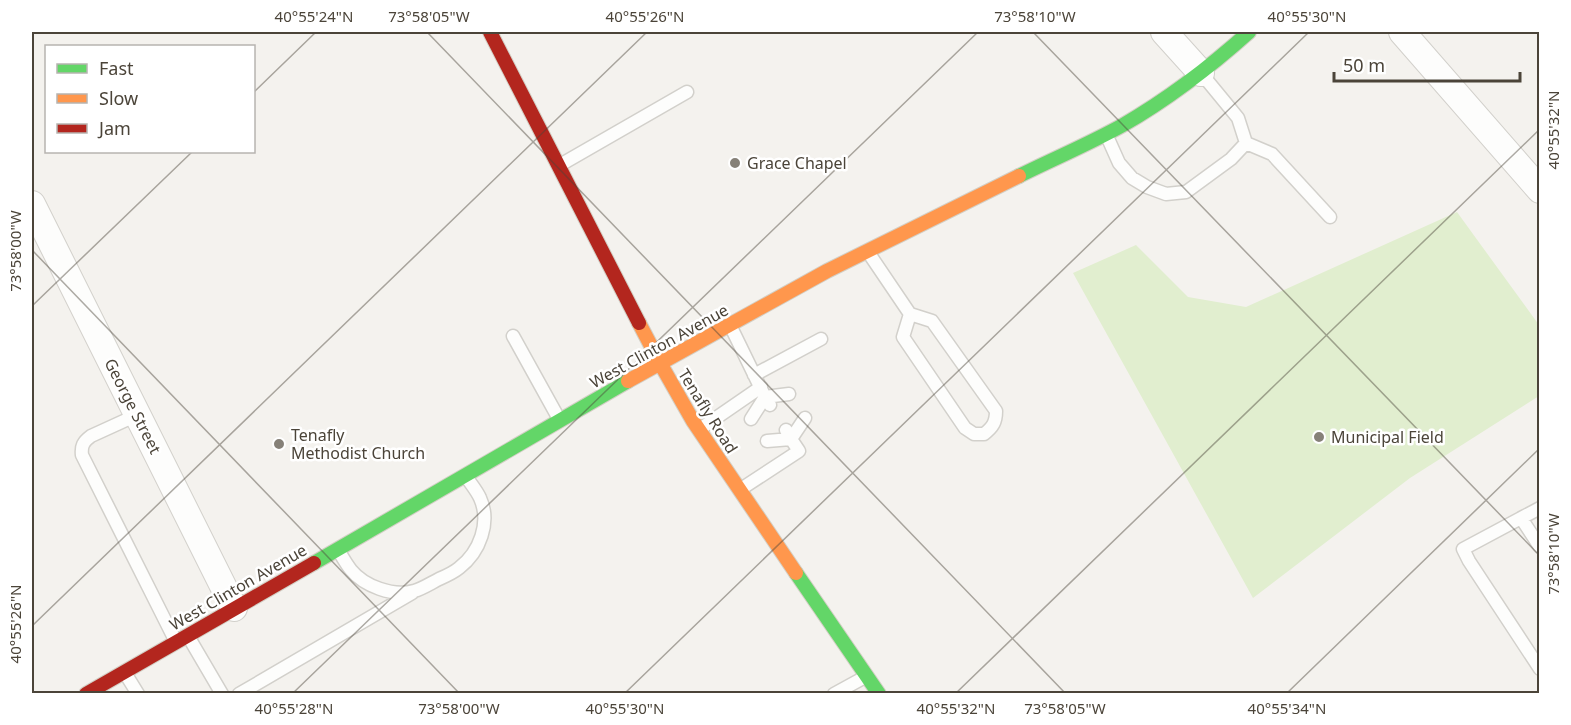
<svg xmlns="http://www.w3.org/2000/svg" width="1571" height="725" viewBox="0 0 1571 725" font-family="'Noto Sans',sans-serif">
<style>
.green{fill:#e1eecf}
.lines{fill:none;stroke-linecap:round;stroke-linejoin:round}
.lane-casing{stroke:#d2d0cb;stroke-width:15}
.street-casing{stroke:#d2d0cb;stroke-width:28}
.fast-casing{stroke:#d3cfc5;stroke-width:16}
.slow-casing{stroke:#d3cfc5;stroke-width:16}
.jam-casing{stroke:#d3cfc5;stroke-width:16}
.lane{stroke:#fdfdfc;stroke-width:12}
.street{stroke:#fdfdfc;stroke-width:26}
.fast{stroke:#63d668;stroke-width:14}
.slow{stroke:#ff974d;stroke-width:14}
.jam{stroke:#b3261e;stroke-width:14}
.ticks{fill:none;stroke:#4b4439;stroke-width:1.5;stroke-opacity:0.45}
.poi-dot{fill:#868178;stroke:#fff;stroke-width:2}
.labels{text-anchor:middle;stroke-width:5;stroke-linejoin:round;paint-order:stroke}
.poi-label{font-size:16px;fill:#4b4439;stroke:#fff;text-anchor:start}
.street-label{font-size:16px;fill:#4b4439;stroke:#fff}
.neatline{fill:none;stroke:#4b4439;stroke-width:2}
.ticks-label{font-size:15px;text-anchor:middle;fill:#4b4439}
</style>
<rect width="100%" height="100%" fill="#f4f2ee"/>
<path class="green" d="M1457,212L1539,325V396L1410,478L1253,598L1073,273L1136,245L1188,297L1246,307Z"/>
<g class="lines">
<g class="lane-casing">
<path id="lane" d="M1106,134L1119,163L1132,178L1147,187L1166,194L1186,192L1231,159L1246,143L1238,118L1201,73
M1246,143L1272,154L1330,217
M560,165L687,92
M868,252L910,314L932,321L996,411C996,422 993,427 984,434H974L965,428L903,337L910,314
M730,325L765,397L789,394
M513,336L559,419
M754,375L821,339
M137,415L91,436C83,442 81,446 82,455L175,640
M751,419L765,397L770,405
M700,429L761,387
M767,441L791,439L786,430
M741,489L799,451L791,439L805,418
M1540,508L1521,518L1540,547
M1521,518L1463,549L1469,561L1540,669
M338,550C342,556 346,564 351,570C364,586 393,597 414,591C422,589 431,583 439,579C446,576 453,573 459,568C480,552 491,522 480,498C477,491 471,484 467,478
M188,636L222,694
M125,673L138,694
M239,694L412,593
M834,694L865,677"/>
</g>
<g class="street-casing">
<path id="street" d="M1164,32L1201,73
M1402,32L1540,190
M32,204L234,608"/>
</g>
<g class="fast-casing">
<path id="fast" d="M1019,176C1053,159 1089,144 1123,125C1168,99 1210,67 1249,32
M314,563L628,381
M796,573L879,694"/>
</g>
<g class="slow-casing">
<path id="slow" d="M639,323L660,363L693,421L796,573
M628,381L827,271L1019,176"/>
</g>
<g class="jam-casing">
<path id="jam" d="M490,32L639,323
M86,694L314,563"/>
</g>
<use href="#lane" class="lane"/>
<use href="#street" class="street"/>
<use href="#fast" class="fast"/>
<use href="#slow" class="slow"/>
<use href="#jam" class="jam"/>
</g>
<path class="ticks" d="M427,32L1066,694M1033,32L1540,556M254,92L316,32M32,250L460,694M32,306L192,152M32,626L647,32M292,694L978,32M624,694L1309,32M955,694L1540,129M1286,694L1540,448"/>
<g class="poi-dot">
<circle cx="735" cy="163" r="6"/>
<circle cx="1319" cy="437" r="6"/>
<circle cx="279" cy="444" r="6"/>
</g>
<g class="labels">
<g class="poi-label">
<text x="747" y="169">Grace Chapel</text>
<text x="291" y="441">Tenafly<tspan x="291" dy="18">Methodist Church</tspan></text>
<text x="1331" y="443">Municipal Field</text>
</g>
<g class="street-label">
<text transform="translate(659 346) rotate(-29)" y="6">West Clinton Avenue</text>
<text transform="translate(133 406) rotate(63)" y="6">George Street</text>
<text transform="translate(708 411) rotate(58)" y="6">Tenafly Road</text>
<text transform="translate(238 587) rotate(-30)" y="6">West Clinton Avenue</text>
</g>
</g>
<rect width="1571" height="725" fill="none" stroke="#ffffff" stroke-width="66"/>
<rect x="45" y="45" width="210" height="108" fill="#ffffff" stroke="#b7b4b0" stroke-width="1.5"/>
<rect x="57" y="64" width="30" height="9" fill="#63d668" stroke="#b7b4b0" stroke-width="1.5"/>
<text x="99" y="75" font-size="18" fill="#4b4439">Fast</text>
<rect x="57" y="94" width="30" height="9" fill="#ff974d" stroke="#b7b4b0" stroke-width="1.5"/>
<text x="99" y="105" font-size="18" fill="#4b4439">Slow</text>
<rect x="57" y="124" width="30" height="9" fill="#b3261e" stroke="#b7b4b0" stroke-width="1.5"/>
<text x="99" y="135" font-size="18" fill="#4b4439">Jam</text>
<path d="M1334 72v9h186v-9" fill="none" stroke="#4b4439" stroke-width="3"/>
<text x="1343" y="72" font-size="18" fill="#4b4439" stroke="#ffffff" stroke-width="4.5" paint-order="stroke">50 m</text>
<rect x="33" y="33" width="1505" height="659" class="neatline"/>
<g class="ticks-label">
<text x="314" y="22">40°55'24"N</text>
<text x="429" y="22">73°58'05"W</text>
<text x="645" y="22">40°55'26"N</text>
<text x="1035" y="22">73°58'10"W</text>
<text x="1307" y="22">40°55'30"N</text>
<text transform="translate(1554 130) rotate(-90)" y="5">40°55'32"N</text>
<text transform="translate(16 251) rotate(-90)" y="5">73°58'00"W</text>
<text transform="translate(1554 554) rotate(-90)" y="5">73°58'10"W</text>
<text transform="translate(16 624) rotate(-90)" y="5">40°55'26"N</text>
<text x="294" y="714">40°55'28"N</text>
<text x="459" y="714">73°58'00"W</text>
<text x="625" y="714">40°55'30"N</text>
<text x="956" y="714">40°55'32"N</text>
<text x="1065" y="714">73°58'05"W</text>
<text x="1287" y="714">40°55'34"N</text>
</g>
</svg>
